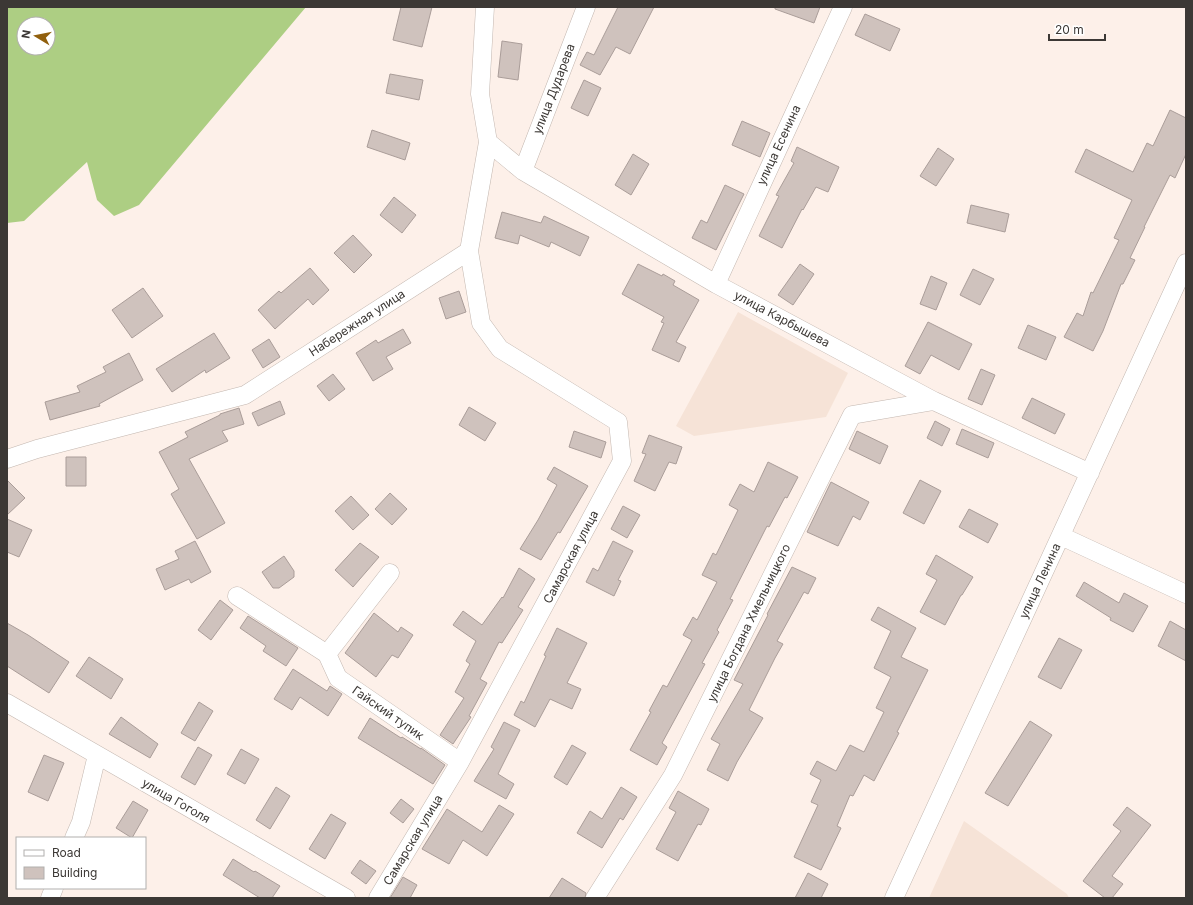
<svg xmlns="http://www.w3.org/2000/svg" width="1193" height="905" viewBox="0 0 1193 905" font-family="Inter,sans-serif">
<style>
.built{fill:#f6e3d7}
.forest{fill:#adce83;fill-rule:evenodd}
.building{fill:#cfc2bd;stroke:#aa9d99}
.lines{fill:none;stroke-linecap:round;stroke-linejoin:round}
.minor-casing{stroke:#c3b7b0;stroke-width:19}
.minor{stroke:#fff;stroke-width:18}
.labels{text-anchor:middle;stroke-width:4;stroke-linejoin:round;paint-order:stroke}
.street-label{font-size:12px;fill:#3c3835;stroke:#fff}
</style>
<rect width="100%" height="100%" fill="#fdf0e9"/>
<path class="built" d="M738,312L848,373L826,417L694,436L676,426Z
M964,821L1067,894L1069,898H929Z"/>
<path class="forest" d="M7,7H306L139,205L114,216L97,200L87,162L24,221L7,223ZM24,24H48V48H24Z"/>
<path class="building" d="M401,7H432L422,47L393,40Z
M618,7H654L630,54L616,47L600,75L580,65L587,52L594,55Z
M775,7H820L814,23L775,9Z
M865,14L900,29L890,51L855,35Z
M502,41L522,44L518,80L498,77Z
M390,74L423,80L419,100L386,93Z
M584,80L601,88L588,116L571,108Z
M1170,110L1186,118V154L1175,178L1170,175L1144,227H1145L1130,258L1135,260L1123,284H1121L1103,331L1093,351L1064,337L1077,313L1083,316L1091,292L1093,293L1119,240L1114,238L1132,200L1075,172L1086,149L1133,172L1147,143L1153,146Z
M742,121L770,133L760,157L732,145Z
M372,130L410,143L405,160L367,147Z
M797,147L839,167L828,192L816,187L803,210L802,209L782,248L759,236L779,196L776,195L794,163L791,161Z
M938,148L954,159L936,186L920,176Z
M633,154L649,164L631,195L615,185Z
M725,185L744,194L716,250L692,238L701,220L707,223Z
M394,197L416,215L402,233L380,215Z
M971,205L1009,214L1005,232L967,223Z
M502,212L541,223L544,216L589,237L580,256L551,242L549,247L520,235L518,244L495,238Z
M353,235L372,255L354,273L334,253Z
M638,264L662,276L663,274L675,281L673,285L699,300L676,342L686,347L679,362L652,350L664,323L661,322L664,317L622,294Z
M800,264L814,274L793,305L778,295Z
M310,268L329,290L313,305L308,299L275,329L258,310L279,291L281,293Z
M973,269L994,279L980,305L960,295Z
M931,276L947,283L936,310L920,304Z
M143,288L163,316L132,338L112,310Z
M459,291L466,312L446,319L439,298Z
M928,322L972,344L959,370L931,355L920,374L905,366Z
M1028,325L1056,337L1046,360L1018,348Z
M403,329L411,343L386,357L393,369L373,381L356,353L376,340L378,343Z
M214,333L230,358L206,373L205,370L172,392L156,369Z
M269,339L280,357L263,368L252,350Z
M129,353L143,380L99,404L100,406L50,420L45,402L80,392L77,386L106,372L103,367Z
M981,369L995,375L982,405L968,399Z
M333,374L345,389L329,401L317,386Z
M1032,398L1065,414L1055,434L1022,418Z
M280,401L285,414L258,426L252,413Z
M469,407L496,423L485,441L459,425Z
M239,408L244,424L222,431L228,441L189,459L225,523L197,539L171,494L179,489L159,452L188,437L185,432L220,415V414Z
M935,421L950,429L942,446L927,438Z
M962,429L994,443L988,458L956,444Z
M574,431L606,442L601,458L569,447Z
M857,431L888,446L880,464L849,449Z
M649,435L682,447L676,464L669,462L655,491L634,481L646,454L642,453Z
M66,457H86V486H66Z
M768,462L798,477L787,498L785,497L769,527L767,526L730,599L733,600L717,630L719,632L702,663L705,664L662,743L667,747L657,765L630,750L651,712L649,711L663,685L667,687L692,640L683,635L693,617L697,620L717,582L702,575L713,553L716,555L738,510L729,505L740,484L754,492Z
M554,467L588,486L560,533L558,532L541,560L520,549L538,520L557,485L547,479Z
M7,480L25,498L7,515Z
M920,480L941,491L924,524L903,513Z
M831,482L869,502L860,520L853,516L838,546L807,532Z
M390,493L407,509L392,525L375,509Z
M351,496L369,515L353,530L335,511Z
M623,506L640,515L627,538L611,529Z
M969,509L998,524L988,543L959,527Z
M7,519L32,530L19,557L7,552Z
M195,541L211,572L191,583L189,579L165,590L156,569L179,559L175,551Z
M613,541L633,551L618,580L621,581L614,596L586,582L593,568L598,571Z
M360,543L379,557L353,587L335,570Z
M936,555L973,577L962,595H961L945,625L920,612L937,580L926,574Z
M284,556L294,571V577L279,588H273L262,572Z
M792,567L816,578L808,594L804,592L777,641L783,644L775,658L749,710L763,718L737,762L728,781L707,770L720,744L711,739L743,684L734,680L768,615L767,614Z
M519,568L535,579L518,607L523,610L502,643L499,642L480,679L487,683L469,716L471,717L453,744L440,735L464,698L455,692L470,664L466,661L476,641L453,625L463,611L482,625L502,597L503,598Z
M1084,582L1119,603L1124,593L1148,606L1133,632L1110,620L1111,618L1076,596Z
M220,600L233,610L211,640L198,630Z
M878,607L916,628L901,657L928,670L897,732L899,733L874,781L864,775L853,796L850,795L837,826L841,828L821,870L794,857L818,805L811,802L821,780L810,774L817,761L836,771L850,745L864,752L884,712L876,708L891,677L874,668L891,631L871,620Z
M374,613L398,632L401,627L413,635L398,658L392,655L376,677L345,653Z
M248,616L298,648L286,666L263,651L266,646L240,628Z
M1170,621L1186,630V661L1158,646Z
M7,623L28,635L69,662L49,693L7,666Z
M557,628L587,643L567,683L581,689L572,709L550,699L535,727L514,715L521,701L524,703L546,656L544,655Z
M1059,638L1082,650L1061,689L1038,677Z
M89,657L123,679L111,699L76,676Z
M293,669L327,691L330,686L342,694L328,716L300,697L292,710L274,699Z
M199,702L213,711L195,741L181,733Z
M121,717L158,744L150,758L109,734Z
M370,718L401,738L402,737L421,749V748L445,765L433,784L358,738Z
M1030,721L1052,735L1008,806L985,793Z
M504,722L520,730L498,774L514,784L506,799L474,781L494,749L491,747Z
M572,745L586,753L567,785L554,777Z
M198,747L212,755L195,785L181,777Z
M241,749L259,759L245,784L227,774Z
M44,755L64,763L48,801L28,792Z
M276,787L290,796L270,829L256,820Z
M621,787L637,797L623,820L620,818L602,848L577,833L590,811L602,819Z
M678,791L709,809L701,825L698,824L678,861L656,849L676,812L669,808Z
M401,799L414,809L403,823L390,813Z
M133,801L148,810L132,838L116,828Z
M499,805L514,814L487,856L463,840L449,864L422,849L447,809L482,832Z
M1127,807L1151,825L1112,876L1123,884L1112,898H1105L1083,881L1121,831L1113,825Z
M331,814L346,823L325,859L309,849Z
M233,859L254,872L255,871L280,886L272,898H260L223,875Z
M360,860L376,871L366,884L351,873Z
M808,873L828,884L821,898H795Z
M403,877L417,885L410,898H390Z
M562,878L586,893L585,898H549Z"/>
<g class="lines">
<g class="minor-casing">
<path id="minor" d="M488,142L523,171L716,284L934,401L1090,473
M523,171L586,7
M716,284L843,7
M7,459L37,449L245,395L469,251L488,142L480,94L485,7
M1061,536L1186,594
M390,573L327,654L338,678L460,762
M237,596L327,654
M7,703L346,898
M74,838L81,822L97,755
M50,898L54,888
M378,898L460,762L622,461L618,422L500,349L481,323L469,251
M595,898L673,775L852,415L934,401
M894,898L1186,263"/>
</g>
<use href="#minor" class="minor"/>
</g>
<g class="labels">
<g class="street-label">
<text transform="translate(554 89) rotate(-69)" y="4">улица Дударева</text>
<text transform="translate(779 145) rotate(-65)" y="4">улица Есенина</text>
<text transform="translate(782 319) rotate(28)" y="4">улица Карбышева</text>
<text transform="translate(357 323) rotate(-33)" y="4">Набережная улица</text>
<text transform="translate(571 557) rotate(-62)" y="4">Самарская улица</text>
<text transform="translate(1040 581) rotate(-65)" y="4">улица Ленина</text>
<text transform="translate(749 623) rotate(-64)" y="4">улица Богдана Хмельницкого</text>
<text transform="translate(388 713) rotate(35)" y="4">Гайский тупик</text>
<text transform="translate(176 801) rotate(30)" y="4">улица Гоголя</text>
<text transform="translate(413 840) rotate(-59)" y="4">Самарская улица</text>
</g>
</g>
<rect width="1193" height="905" fill="none" stroke="#3c3835" stroke-width="16"/>
<rect x="16" y="837" width="130" height="52" fill="#ffffff" stroke="#b1afae"/>
<rect x="24" y="850" width="20" height="6" fill="#ffffff" stroke="#b1afae"/>
<text x="52" y="857" font-size="12" fill="#3c3835">Road</text>
<rect x="24" y="867" width="20" height="12" fill="#cfc2bd" stroke="#b1afae"/>
<text x="52" y="877" font-size="12" fill="#3c3835">Building</text>
<g transform="translate(36 36) rotate(280)"><circle r="19" fill="#ffffff" stroke="#b1afae"/>
<path d="M0-3L7 15L0 10L-7 15Z" fill="#91600e"/>
<text y="-6" font-size="11" font-weight="bold" text-anchor="middle" fill="#3c3835">N</text>
</g>
<path d="M1049 34v6h56v-6" fill="none" stroke="#3c3835" stroke-width="2"/>
<text x="1055" y="34" font-size="12" fill="#3c3835" stroke="#ffffff" stroke-width="3" paint-order="stroke">20 m</text>
</svg>
